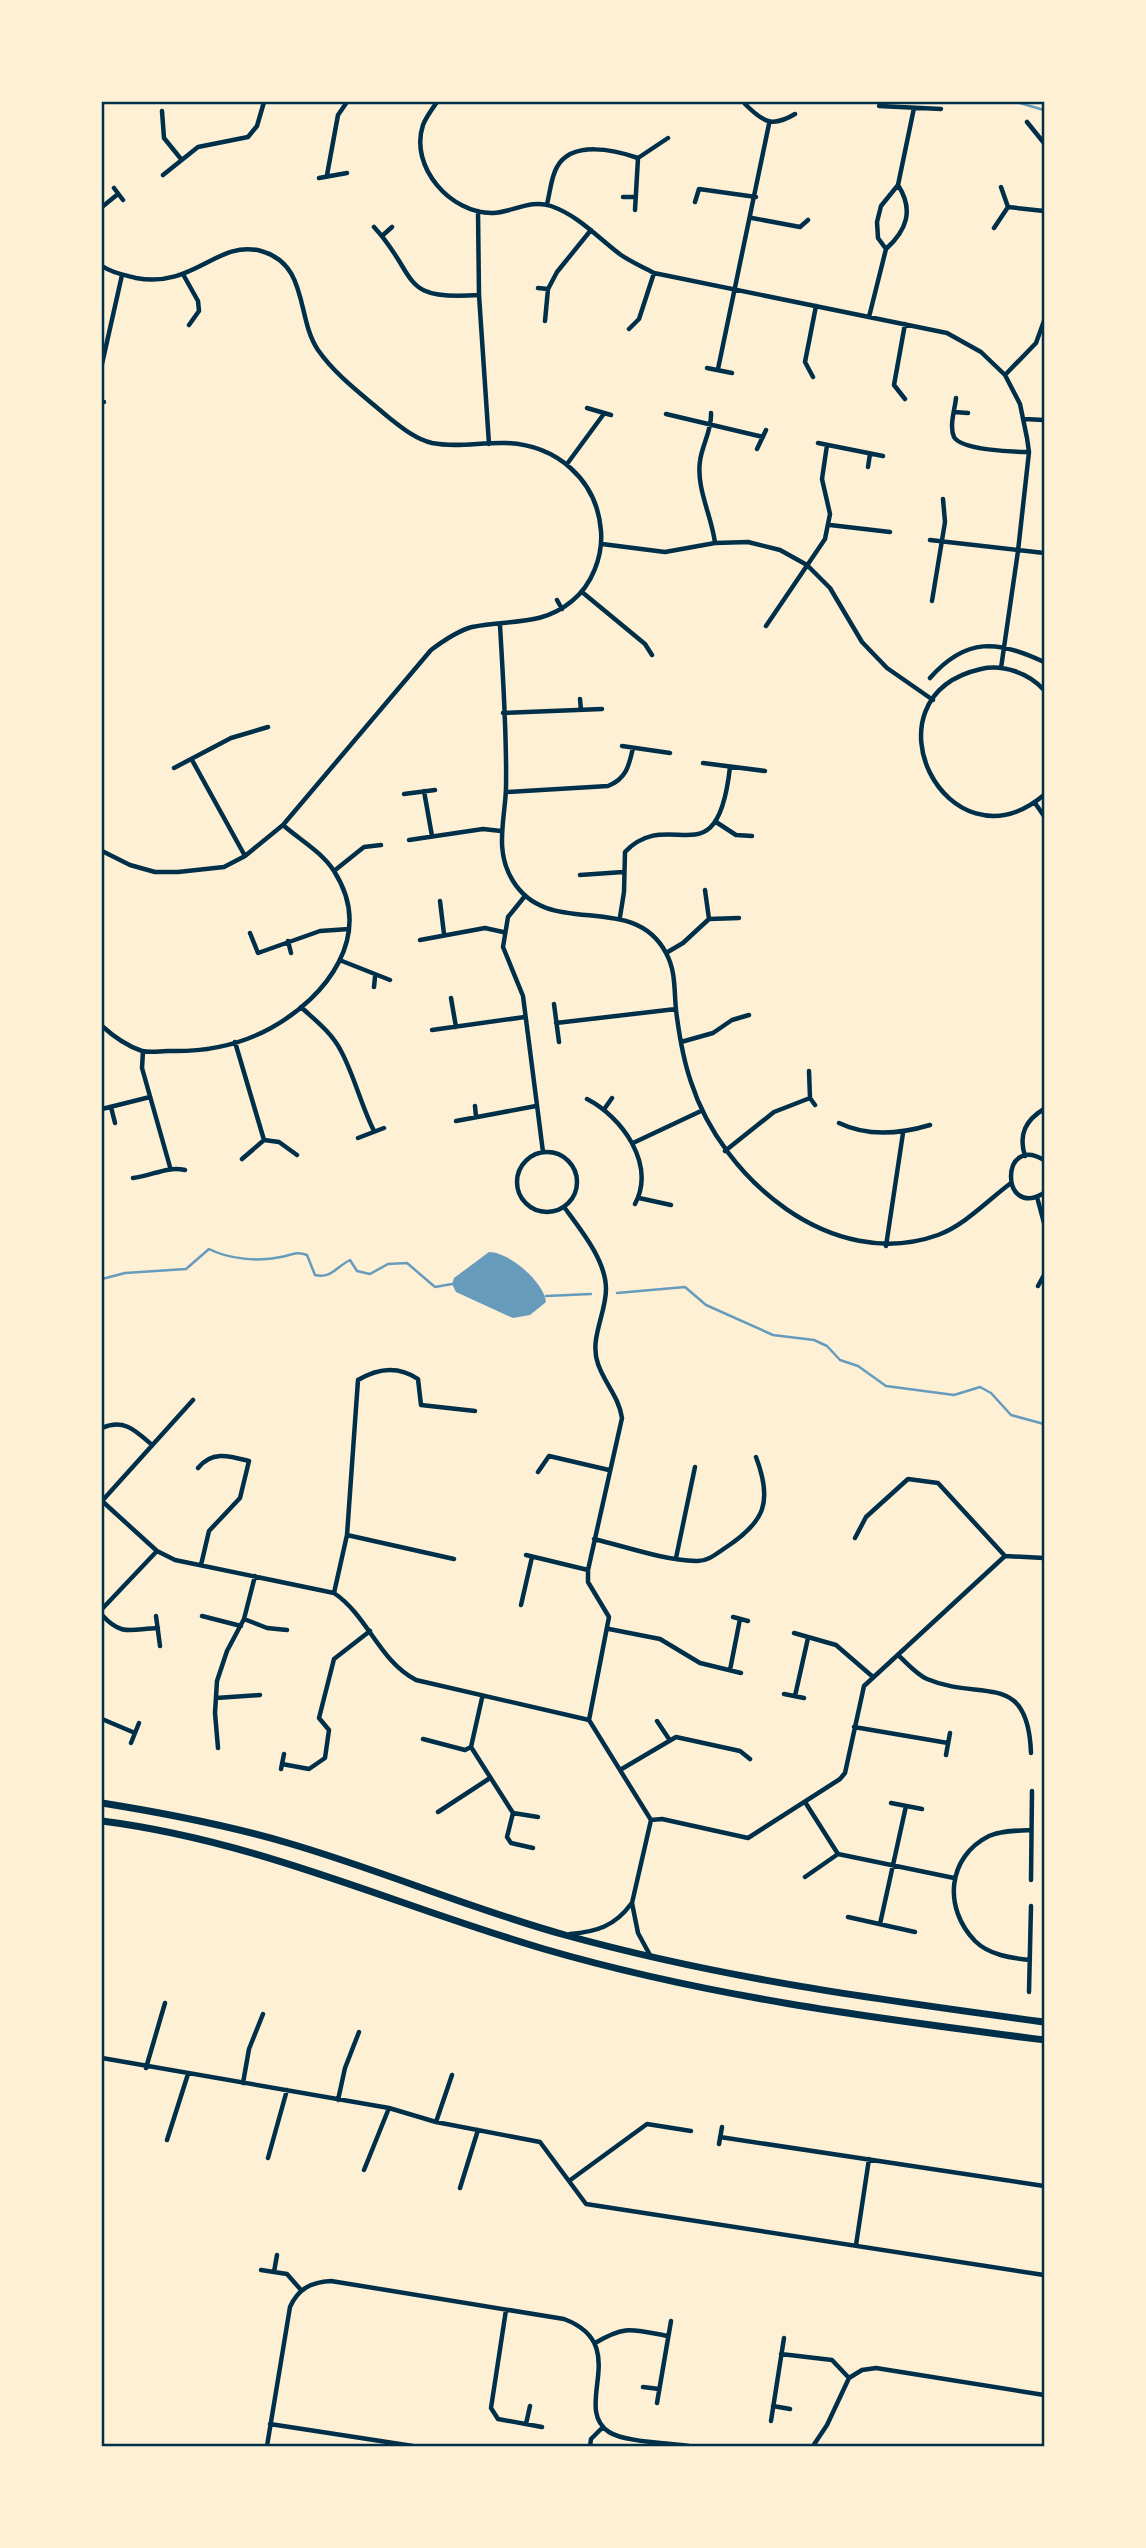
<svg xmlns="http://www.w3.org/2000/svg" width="1146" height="2548" viewBox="0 0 1146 2548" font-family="Barlow,sans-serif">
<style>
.water{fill:#669bbc}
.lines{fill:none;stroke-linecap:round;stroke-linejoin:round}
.stream{stroke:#669bbc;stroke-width:2.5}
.minor{stroke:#003049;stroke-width:4.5}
.trunk{stroke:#003049;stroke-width:7}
.neatline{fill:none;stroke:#003049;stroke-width:2.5}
</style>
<rect width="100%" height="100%" fill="#fdf0d5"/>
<path class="water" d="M489,1252C509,1252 544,1282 546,1302L530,1315L513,1318L456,1292L452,1284L454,1278Z"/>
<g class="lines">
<path class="stream" d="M1016,102L1044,110
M102,1279L125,1273L186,1269L209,1249C228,1259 259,1262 281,1257C292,1255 296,1251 307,1255L315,1275C331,1279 336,1267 350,1260L357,1271L370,1274L388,1264L407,1263L435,1287L452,1284
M617,1293L685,1287L706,1305L773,1335L814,1340L827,1346L840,1360L858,1366L886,1386L954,1395L980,1387L991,1393L1011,1415L1044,1424
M546,1296L591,1294"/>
<path class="minor" d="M437,102C432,109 426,117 423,125C409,167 451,214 493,213C513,212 531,199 551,206C579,216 597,237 621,255C631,262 643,267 654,273L947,333L981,352L1005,375L1020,404L1027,438L1029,452L1018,551L1001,668
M745,104C763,122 772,128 795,114
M879,106L941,109
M162,111L164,138L181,159
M1027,122L1044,143
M638,158L668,138
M163,175L198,147L248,137L257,126L264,102
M327,175L338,115L347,102
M319,178L347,173
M114,188L123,200
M623,197H634
M695,202L699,189L756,197
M547,204C550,193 551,177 557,167C572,140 615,150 638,158L635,210
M102,207L118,194
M1008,207L1044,211
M478,211L479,295L489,444
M752,218L800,227L808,220
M374,227C420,277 397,301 479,295
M994,228L1008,207L1001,187
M382,236L392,227
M886,249C907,230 914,210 898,185
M102,266C112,273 124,275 136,278C193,289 218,239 261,251C309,264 296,318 318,350C336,376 364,396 387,416C401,427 415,439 432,443C457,448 481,442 506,443C556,445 597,479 601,531C603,556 592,585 572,601C541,627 509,619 472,627C457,631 443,641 431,650L283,825L245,856L224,867L178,872H155L130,865L102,851
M184,276L198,301L199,311L189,325
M538,288L548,289
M869,317L886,249L878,238L877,222L881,206L898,185L914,108
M545,321L548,289L557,272L591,230
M629,329L639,319L654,273
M102,364L122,275
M707,368L732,373
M718,369L769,124
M1005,375L1036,343L1044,321
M813,377L805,362L816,306
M956,398C955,409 949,426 954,437C961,450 1013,452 1029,452
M905,399L894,385L905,324
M102,402H104
M587,408L611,415
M954,412L968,413
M711,413C712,430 702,445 700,461C696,488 712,517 715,543
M666,414L763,437
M1024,419L1044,420
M818,443L883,456
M757,449L766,430
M567,464L603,415
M868,467L870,454
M830,525L890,532
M930,540L1044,553
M602,544L665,552L715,543L748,542L780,550L807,565L830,588L862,642L887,668L933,700
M582,592L645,644L652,655
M557,600L562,609
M932,601L945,522L943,499
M500,625C503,679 507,734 506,788C505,820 494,851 513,881C549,940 633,890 666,953C676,971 674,990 676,1010C679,1034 683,1059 691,1082C722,1179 832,1273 938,1235C965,1225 988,1200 1011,1183
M766,626L825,539L830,514L822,479L827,445
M930,678C966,637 998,640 1044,662
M1044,690C1029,673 1003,664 981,669C858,697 947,876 1044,795
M580,699L581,710
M503,713L602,709
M622,746L670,753
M192,760L245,856
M703,763L765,771
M174,768L231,738L268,727
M424,791L432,836
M506,792L608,786C626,779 629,766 633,748
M404,794L435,790
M1035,803L1044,816
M716,822L736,835L752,836
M409,840L483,829L501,831
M334,871L364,847L381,845
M580,875L623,872
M525,896L508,917L503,947L523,996L543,1152
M440,901L444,934
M620,917L624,892L625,852C671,804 717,883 730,767
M709,919L739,918
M250,933L258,953L320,931L349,929
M420,940L485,928L503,932
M288,941L291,953
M666,953L683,943L709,919L705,890
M342,961L390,980
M374,987L375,977
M451,998L456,1027
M554,1004L559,1042
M301,1007C315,1020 332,1033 341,1051C354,1075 361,1105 374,1131
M556,1023L676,1009
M102,1026C113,1036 127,1046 142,1051C150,1053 160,1051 168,1051C203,1052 240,1045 271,1028C327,997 375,935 334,871C322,852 300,840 283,825
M432,1030L525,1017
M235,1042L264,1140
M681,1042L713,1033L732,1020L749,1015
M143,1051L142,1068L170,1167
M809,1071L810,1098L815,1105
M587,1099C622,1117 656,1164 635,1204
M475,1106L476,1117
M111,1107L115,1123
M605,1108L612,1098
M102,1109L150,1097
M456,1121L536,1106
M839,1123C868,1137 900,1134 930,1125
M358,1138L384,1128
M633,1143L701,1111
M725,1151L774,1112L810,1098
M517 1182a30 30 0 1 1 60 0a30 30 0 1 1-60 0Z
M1025,1156C1018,1134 1026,1120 1044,1109
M242,1159L264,1140L279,1142L297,1155
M1044,1160C1000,1133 1000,1220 1044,1193
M133,1178C152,1176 166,1166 185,1170
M1037,1197L1044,1223
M639,1198L671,1205
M564,1207C580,1229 606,1260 606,1289C606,1314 589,1339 598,1364C605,1384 619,1397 622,1418L588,1570V1582L609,1617L589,1720L651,1820
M886,1246L903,1133
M1038,1286L1044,1275
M102,1428C124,1418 136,1431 152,1445
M198,1468C212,1450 230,1456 249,1461L240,1498L209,1531L201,1565
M538,1472L549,1456L609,1470
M102,1501L157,1551L175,1560L334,1593C368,1616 379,1661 416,1680L589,1720
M102,1501L193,1400
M347,1535L454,1559
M855,1538L866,1517L908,1479L938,1483L1005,1556
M594,1539C627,1547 663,1560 696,1561C707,1562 716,1554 725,1548C765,1522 773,1502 756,1457
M526,1555L588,1570
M676,1558L695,1467
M334,1593L347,1535L358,1380C378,1368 399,1366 418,1379L421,1405L475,1411
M521,1605L532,1557
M102,1609L157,1551
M102,1615C122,1637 131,1629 158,1628
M156,1616L160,1646
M202,1616L241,1626
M733,1617L748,1621
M244,1619L267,1628L287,1630
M609,1629L660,1639L700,1663L741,1673
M794,1633L836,1645L873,1677
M898,1655C907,1663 916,1674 927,1679C981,1702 1028,1669 1031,1753
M730,1670L740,1619
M784,1694L804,1698
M795,1696L808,1638
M216,1698L260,1695
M482,1698L471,1747L513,1813L507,1837L511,1843L533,1848
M102,1719L135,1733
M657,1721L669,1739
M854,1727L948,1743
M423,1739L465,1750L471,1747
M131,1743L139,1723
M218,1748L215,1713L217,1681L227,1651L244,1619L255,1576
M946,1755L950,1733
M282,1764L309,1769L325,1758L329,1730L319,1718L334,1659L370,1631
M281,1769L284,1754
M620,1770L676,1737L740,1751L750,1759
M805,1802L838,1854L954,1878
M891,1803L922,1809
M438,1812L490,1778
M513,1813L538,1817
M651,1820L662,1819L748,1838L840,1779L845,1773L864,1686L1005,1556L1044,1558
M651,1820L632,1903L638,1933L651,1957
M805,1877L838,1854
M1031,1880L1032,1791
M848,1917L915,1932
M880,1924L906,1806
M570,1934C596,1932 615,1926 631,1904
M1030,1960C1011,1958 989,1955 975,1941C943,1908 947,1857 989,1836C1002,1830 1017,1831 1031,1830
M1029,1992L1031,1906
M102,2058L389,2108L436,2122L540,2142L586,2204L1044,2275
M146,2068L165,2003
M243,2083L249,2049L263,2014
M338,2100L345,2068L359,2032
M436,2122L452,2075
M720,2137L1044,2186
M167,2140L188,2074
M719,2144L722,2127
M268,2158L287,2090
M364,2170L389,2108
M569,2181L647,2124L691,2131
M460,2188L478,2130
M856,2245L869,2159
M261,2270L287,2274L301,2290
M274,2272L277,2255
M506,2310L491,2408L498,2419L542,2427
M595,2343C627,2324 633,2330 668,2336
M781,2354L832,2360L849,2378
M643,2387L659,2389
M657,2403L671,2321
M773,2406L790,2409
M771,2421L784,2338
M270,2424L413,2446
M526,2424L530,2406
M267,2446L290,2307C298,2289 311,2282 331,2281L564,2319C633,2345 571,2407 609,2432C624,2442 669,2443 689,2446
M590,2446L591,2439L603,2427
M813,2446L827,2425L849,2378L862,2370L876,2368L1044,2395"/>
<path class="trunk" d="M102,1803C164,1813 227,1825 288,1843C381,1870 471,1909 565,1935C724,1979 881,2000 1044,2022
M102,1821C259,1841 394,1905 544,1949C709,1997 874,2018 1044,2040"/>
</g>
<rect width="1146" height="2548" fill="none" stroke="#fdf0d5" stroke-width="206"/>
<rect x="103" y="103" width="940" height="2342" class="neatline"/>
</svg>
